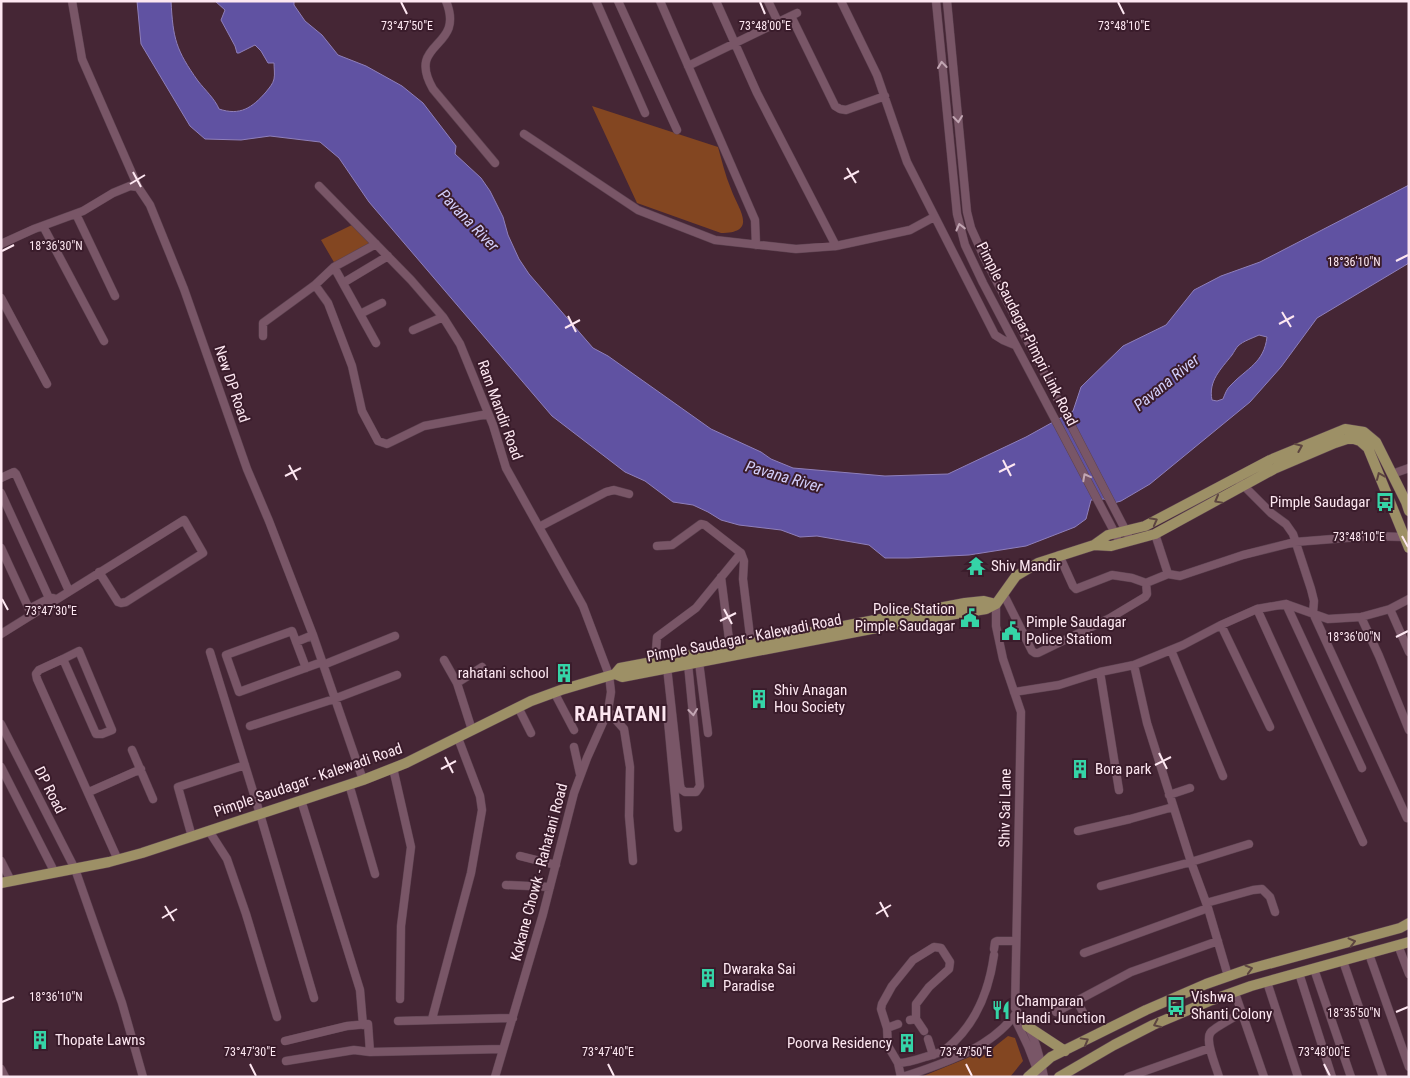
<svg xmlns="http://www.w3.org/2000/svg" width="1410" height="1078" viewBox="0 0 1410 1078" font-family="'Roboto Condensed',sans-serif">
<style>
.green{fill:#834621}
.water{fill:#6052a2;stroke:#8f7fba;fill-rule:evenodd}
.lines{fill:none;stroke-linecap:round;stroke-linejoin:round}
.minor-casing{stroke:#5d4250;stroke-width:9}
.major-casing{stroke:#5d4250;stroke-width:11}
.minor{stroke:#795667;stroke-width:8}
.major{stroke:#9d9066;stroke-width:10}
.oneway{stroke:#c2a6b3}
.oneway2{stroke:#5d4540}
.ticks{fill:none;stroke:#fde7f1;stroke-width:2}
.labels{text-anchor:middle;stroke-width:4;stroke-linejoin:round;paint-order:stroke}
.street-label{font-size:15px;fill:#fde7f1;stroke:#3a1c2b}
.poi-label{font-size:15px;fill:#fde7f1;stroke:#3a1c2b;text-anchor:start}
.water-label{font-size:16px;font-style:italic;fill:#d2cefa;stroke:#3a1c2b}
.district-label{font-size:20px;font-weight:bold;letter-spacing:1px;fill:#fde7f1;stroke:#3a1c2b}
.ticks-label{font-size:12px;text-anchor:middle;fill:#fde7f1;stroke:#3a1c2b;stroke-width:4;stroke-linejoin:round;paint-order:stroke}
</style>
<rect width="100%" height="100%" fill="#452635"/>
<path class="green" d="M592,106L718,147C722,161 725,175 731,189C738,209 759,233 721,233L637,203Z
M354,224L374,243L335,264L321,240Z
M1008,1036L1015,1038L1023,1061L1010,1077H921L977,1054L979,1059Z"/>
<path class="water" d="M137,1H171C173,39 176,50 198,81C205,90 215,99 219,109C240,116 252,108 266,92C269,88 273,84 274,79C275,74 274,68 274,63H268L261,51L255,45L239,53H237L235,46L221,20L225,10L215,1H294V5L305,21L322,35L338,55L366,66L402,86L423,103L456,146L455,154L481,178L490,191L503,217L508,235L519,259L529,274L593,348L608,356L711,429L761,452L771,459L793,468L885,476L948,474L1026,437L1073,411L1081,387L1123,346L1166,325L1194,290L1221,276L1260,262L1409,185V263L1317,318L1281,367L1250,402L1150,484L1121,501L1110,504L1104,499L1091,500L1086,519L1075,527L1026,546L969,555L908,558H885L869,545L817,536L800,537L781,530L739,525L721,520L708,512L693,505L673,502L645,481L625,472L552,416L369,202L339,158L320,142L270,136L241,140L205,139L190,126L141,44ZM1259,335L1267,337C1264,363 1247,368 1231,385C1227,388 1225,394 1223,399L1217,401L1212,400C1208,381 1221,369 1232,355C1234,352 1236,348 1238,346C1243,341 1253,338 1259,335Z"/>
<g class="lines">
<g class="minor-casing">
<path id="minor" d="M72,1L82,59L138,187L150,205L184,289L247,469L269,521L313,635L363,780
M446,1C466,50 405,40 433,89L495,163
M596,1L645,113
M618,1L677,130
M660,1L755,220L756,245
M716,1L757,93L836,246
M768,1L778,22
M841,1L877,75L907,162L995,335L1003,340L1015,345
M936,1L957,214L965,245L983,283L1117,537
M947,1L967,212L971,228L984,257L1128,535
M791,16L835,106L840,109L846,110L885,96
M688,66L797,13
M524,134L638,210L715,240L796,249L836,246L910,230L934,217
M319,186L411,280L443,317L460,344L493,425L506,468L583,606L609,675L611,692L608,711L587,758L574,793L543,914L495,1077
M76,214L115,296
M43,226L104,341
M1,244L34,229L83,211L113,193L130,186L138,187
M334,267L376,343
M343,283L388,256
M315,285L328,303L352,366L362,411L378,441L387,444L424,426L488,414
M1,298L47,384
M360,314L382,303
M413,330L443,317
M263,336V323L315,285L334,267L376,244
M1392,474L1409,468
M1,478L14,472L16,474L69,591
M1240,482L1271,513L1286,524L1293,534L1311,589L1314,601L1313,613L1407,818
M1,493L49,598H53L54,600
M539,527L606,492L614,490L629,494
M1155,534L1168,574
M1,548L29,609L46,600
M741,553L744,561L743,579L751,644
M1059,555L1073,586L1076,589L1112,575L1132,578L1146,583
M721,577L730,647
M1003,593L1032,651L1035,653H1038L1110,618L1145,597L1147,594L1146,583L1168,574L1180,576L1243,555L1295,542L1371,536L1404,537
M996,604V626L1003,659L1021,712L1015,1008C1018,1014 1020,1016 1024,1020C1034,1033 1041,1061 1044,1077
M1286,604L1362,768
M1257,609L1363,842
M1390,609L1409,652
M1361,617L1379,656L1409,730
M1221,625L1270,727
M1,634L184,520L203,553L126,602L121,603L118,602L99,572
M296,642L313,635
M1171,650L1223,776
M210,652L260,814L314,998
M63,659L79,651L112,730L102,734H96L63,659L39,670L36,674L37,679L118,860
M444,660L457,683L472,730
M699,662L708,733
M323,665L395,636
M655,665L657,637L696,608L741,553L705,525L701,524L672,545L657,546
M1134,665L1147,723L1191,862L1208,908L1228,976
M667,667L680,785L681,789L685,792H696L700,786L688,664
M306,668L292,631L226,655L239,692L322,662
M1100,672L1119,790
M457,683L482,667
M554,692L574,730
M1014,692L1059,685L1100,672L1134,665L1183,645L1221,625L1257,609L1286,604L1328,619L1361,617L1390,609L1409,599
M518,707L531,733
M667,710L678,828
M608,711L624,729L630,767L629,816L633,861
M1,724L75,869L122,1003L143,1077
M250,726L334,699L397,675
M574,747L580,774
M132,750L153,799
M1,767L55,873
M393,768L411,847L401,926L400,999
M349,784L375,874
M89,792L141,769
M1169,795L1190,788
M301,800L360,990L363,1025
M209,831L227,859L246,914L277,1017
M1078,831L1130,819L1173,807
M192,837L178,787L245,765
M520,856L556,865
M1,861L11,881
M506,885L550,887
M1101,886L1191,862L1249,844
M1206,903L1253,890L1262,889L1270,897L1275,912
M1398,945L1409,974
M994,949L995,942L997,941H1016
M1084,953L1208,908
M1369,954L1409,1067
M1343,961L1383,1077
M1314,969L1351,1077
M1299,973L1332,1077
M1267,982L1298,1077
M1235,993L1264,1077
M1077,1001L1086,1018
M1056,1012L1131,972L1218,941
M1019,1016L1017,1023L1028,1046L1038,1072
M432,1019L471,873L482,810L480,796L458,738
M916,1019L924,1031
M398,1021L513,1018
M887,1028L898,1024
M928,1039L933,1055
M285,1041L347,1026L368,1024L370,1052
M286,1061L354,1050L370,1052L503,1049
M898,1063C907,1063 916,1060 925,1057C932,1055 941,1053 946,1049C976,1025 989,991 994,955
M1,1069L5,1077
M901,1077L898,1063L888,1046L887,1028L881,1009L882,1004L892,986L913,960L934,947L941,948L950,962L949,969L929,987L916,1004V1019L910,1020
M903,1077C944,1063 991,1049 1017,1012
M1128,1077L1210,1048
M1219,1077C1216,1066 1204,1040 1211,1032C1214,1028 1236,1016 1241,1013"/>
</g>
<g class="major-casing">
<path id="major" d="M1094,545L1108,535L1145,526L1270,460L1345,429L1364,432L1376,442L1406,502L1409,511
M615,674L622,677L913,621L986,609L996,604L1016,576L1038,563L1094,545L1111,546L1155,534L1274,469L1335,443L1347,439H1354L1360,441L1368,448L1409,548
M1,883L109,862L142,853L363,780L406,763L531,701L561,690L615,674L620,668L965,603L984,601L996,604
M1027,1026L1065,1051
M1028,1077L1051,1057L1146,1010L1206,984L1246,970L1400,928L1409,923
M1059,1077L1114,1045L1153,1025L1212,1000L1251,986L1409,942"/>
</g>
<use href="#minor" class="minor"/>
<use href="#major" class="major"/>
</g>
<defs><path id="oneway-chevron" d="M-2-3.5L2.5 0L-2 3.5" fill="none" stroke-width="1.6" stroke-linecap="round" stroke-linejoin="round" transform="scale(1.25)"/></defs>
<g class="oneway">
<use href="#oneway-chevron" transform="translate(942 65) rotate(-96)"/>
<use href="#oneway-chevron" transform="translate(958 119) rotate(84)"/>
<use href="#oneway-chevron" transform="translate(960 227) rotate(-104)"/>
<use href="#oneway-chevron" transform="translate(1086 477) rotate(-118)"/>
<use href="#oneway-chevron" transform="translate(693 712) rotate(84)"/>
</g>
<g class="oneway2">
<use href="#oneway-chevron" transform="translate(1299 447) rotate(-23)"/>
<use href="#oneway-chevron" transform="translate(1380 476) rotate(-113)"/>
<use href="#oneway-chevron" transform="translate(1218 500) rotate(151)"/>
<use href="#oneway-chevron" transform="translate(1154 521) rotate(-28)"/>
<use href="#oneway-chevron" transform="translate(1352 942) rotate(-14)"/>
<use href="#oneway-chevron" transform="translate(1249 969) rotate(-16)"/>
<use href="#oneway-chevron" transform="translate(1157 1024) rotate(156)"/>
<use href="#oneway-chevron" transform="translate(1085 1041) rotate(-29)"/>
</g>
<path class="ticks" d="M401,2L407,14M760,2L765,14M1118,2L1124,14M847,168L856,183M133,172L141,187M844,179L859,171M130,184L145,175M2,251L14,245M1396,261L1408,255M1282,312L1291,327M568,316L576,332M1279,324L1294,316M565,328L580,320M1003,460L1011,476M289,465L297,480M999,472L1015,464M285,476L301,468M1402,536L1408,547M2,599L8,610M724,609L732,624M720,621L736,613M1396,637L1408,631M1159,753L1167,769M445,757L453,773M1155,765L1171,757M441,769L456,761M880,902L888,917M165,906L174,921M876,914L891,905M162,918L177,909M2,1002L14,997M1396,1012L1408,1007M250,1064L256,1076M608,1064L614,1076M966,1064L972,1076M1324,1064L1330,1076"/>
<defs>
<g id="bus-bare" transform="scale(1.5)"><path d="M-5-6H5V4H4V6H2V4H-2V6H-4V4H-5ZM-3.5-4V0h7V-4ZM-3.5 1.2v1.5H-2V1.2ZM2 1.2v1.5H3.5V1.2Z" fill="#35d4a7" stroke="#3a1c2b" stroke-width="2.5" paint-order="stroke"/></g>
<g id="temple-bare" transform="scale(1.5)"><path d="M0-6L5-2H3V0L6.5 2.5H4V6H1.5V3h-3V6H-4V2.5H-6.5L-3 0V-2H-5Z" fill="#35d4a7" stroke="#3a1c2b" stroke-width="2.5" paint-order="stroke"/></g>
<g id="civic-bare" transform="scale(1.5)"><path d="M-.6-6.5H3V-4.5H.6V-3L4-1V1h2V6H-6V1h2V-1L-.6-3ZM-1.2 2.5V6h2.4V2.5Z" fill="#35d4a7" stroke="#3a1c2b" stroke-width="2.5" paint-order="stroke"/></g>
<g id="building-bare" transform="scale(1.5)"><path d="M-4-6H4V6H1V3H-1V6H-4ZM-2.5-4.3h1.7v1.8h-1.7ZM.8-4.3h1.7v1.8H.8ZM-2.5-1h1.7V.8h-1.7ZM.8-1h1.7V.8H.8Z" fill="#35d4a7" stroke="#3a1c2b" stroke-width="2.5" paint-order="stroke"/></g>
<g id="restaurant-bare" transform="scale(1.5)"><path d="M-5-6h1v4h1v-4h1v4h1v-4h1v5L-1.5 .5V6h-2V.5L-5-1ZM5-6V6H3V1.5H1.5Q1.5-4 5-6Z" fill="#35d4a7" stroke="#3a1c2b" stroke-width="2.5" paint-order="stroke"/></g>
</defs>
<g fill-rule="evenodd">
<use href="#bus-bare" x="1385" y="502"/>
<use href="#temple-bare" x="976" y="566"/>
<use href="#civic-bare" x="970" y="618"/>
<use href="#civic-bare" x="1011" y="631"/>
<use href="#building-bare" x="564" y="673"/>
<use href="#building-bare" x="759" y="699"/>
<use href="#building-bare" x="1080" y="769"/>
<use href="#building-bare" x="708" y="978"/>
<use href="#bus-bare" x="1176" y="1006"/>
<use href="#restaurant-bare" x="1001" y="1010"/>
<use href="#building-bare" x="40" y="1040"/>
<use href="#building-bare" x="907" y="1043"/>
</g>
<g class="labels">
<g class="street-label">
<text transform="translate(1027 334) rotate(63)" y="5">Pimple Saudagar-Pimpri Link Road</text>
<text transform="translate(232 384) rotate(71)" y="5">New DP Road</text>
<text transform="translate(500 410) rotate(70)" y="5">Ram Mandir Road</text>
<text transform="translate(744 638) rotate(-11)" y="5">Pimple Saudagar - Kalewadi Road</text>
<text transform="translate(308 780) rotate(-19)" y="5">Pimple Saudagar - Kalewadi Road</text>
<text transform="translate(50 790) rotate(63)" y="5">DP Road</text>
<text transform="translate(1005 808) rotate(-89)" y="5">Shiv Sai Lane</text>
<text transform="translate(539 872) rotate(-75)" y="5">Kokane Chowk - Rahatani Road</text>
</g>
<g class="poi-label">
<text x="1370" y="507" text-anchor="end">Pimple Saudagar</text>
<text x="991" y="571">Shiv Mandir</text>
<text x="955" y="614" text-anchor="end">Police Station<tspan x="955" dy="17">Pimple Saudagar</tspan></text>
<text x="1026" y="627">Pimple Saudagar<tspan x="1026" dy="17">Police Statiom</tspan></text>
<text x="549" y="678" text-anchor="end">rahatani school</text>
<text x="774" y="695">Shiv Anagan<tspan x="774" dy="17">Hou Society</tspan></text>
<text x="1095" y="774">Bora park</text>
<text x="723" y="974">Dwaraka Sai<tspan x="723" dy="17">Paradise</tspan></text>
<text x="1191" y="1002">Vishwa<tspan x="1191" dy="17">Shanti Colony</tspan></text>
<text x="1016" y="1006">Champaran<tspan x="1016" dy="17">Handi Junction</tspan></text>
<text x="55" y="1045">Thopate Lawns</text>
<text x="892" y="1048" text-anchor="end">Poorva Residency</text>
</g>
<g class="water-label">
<text transform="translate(469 220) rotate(46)" y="6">Pavana River</text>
<text transform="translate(1166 382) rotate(-39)" y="6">Pavana River</text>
<text transform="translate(784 476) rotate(16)" y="6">Pavana River</text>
</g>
<g class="district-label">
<text x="621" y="721">RAHATANI</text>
</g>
</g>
<g class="ticks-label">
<text x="407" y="30">73°47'50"E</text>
<text x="765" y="30">73°48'00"E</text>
<text x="1124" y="30">73°48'10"E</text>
<text x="56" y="250">18°36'30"N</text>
<text x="1354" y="266">18°36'10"N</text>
<text x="1359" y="541">73°48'10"E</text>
<text x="51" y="615">73°47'30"E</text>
<text x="1354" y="641">18°36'00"N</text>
<text x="56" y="1001">18°36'10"N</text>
<text x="1354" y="1017">18°35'50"N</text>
<text x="250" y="1056">73°47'30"E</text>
<text x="608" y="1056">73°47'40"E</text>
<text x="966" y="1056">73°47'50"E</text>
<text x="1324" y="1056">73°48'00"E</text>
</g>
<rect width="1410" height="1078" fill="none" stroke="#fde7f1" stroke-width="5"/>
</svg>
